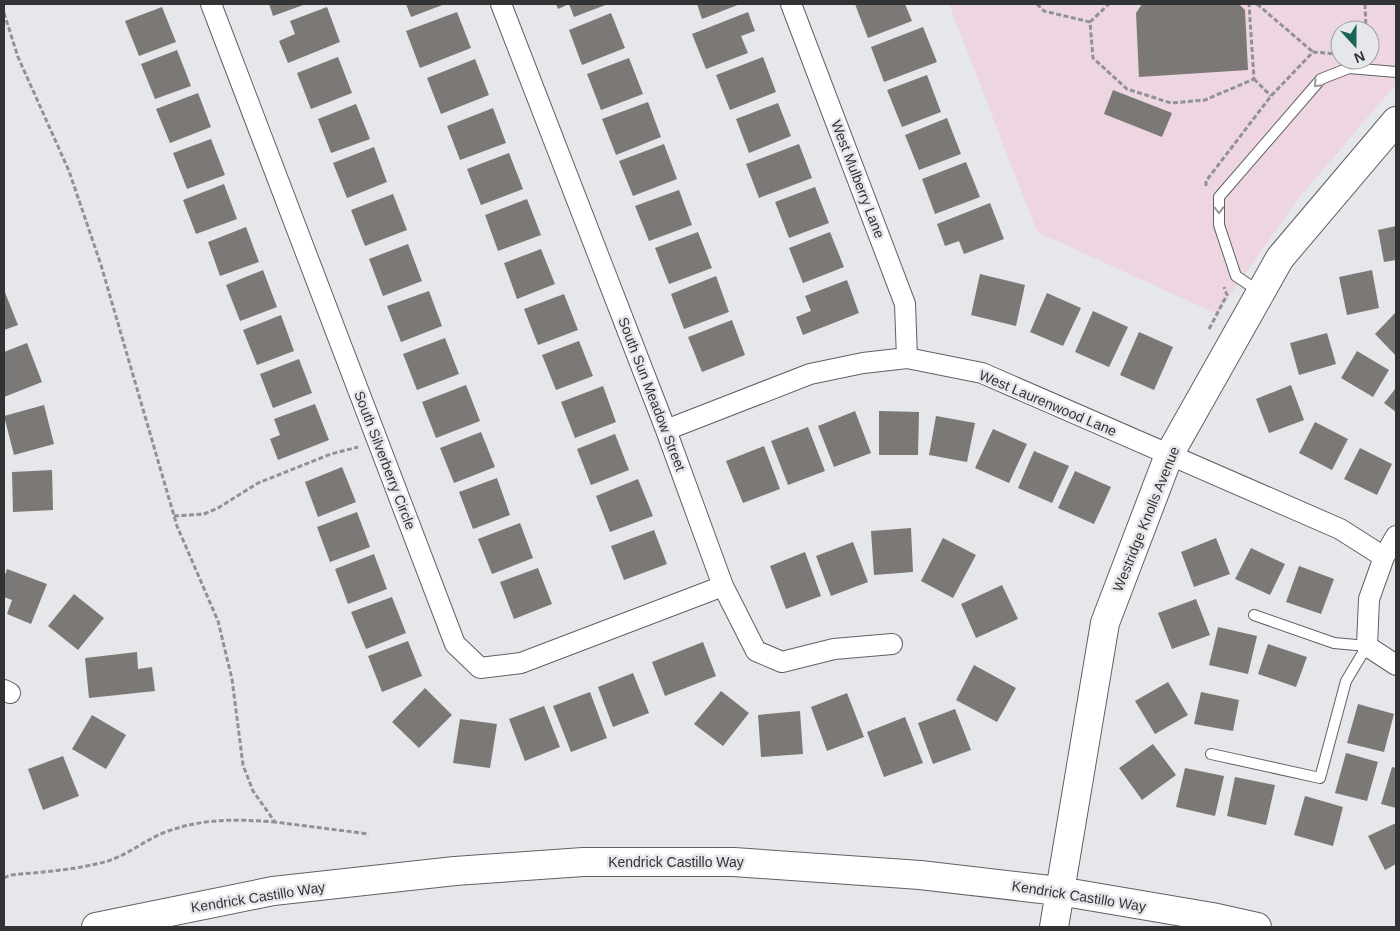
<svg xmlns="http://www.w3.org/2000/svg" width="1400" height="931" viewBox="0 0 1400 931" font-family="Helvetica,sans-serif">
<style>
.education{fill:#edd6e2;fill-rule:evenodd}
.building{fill:#7c7876}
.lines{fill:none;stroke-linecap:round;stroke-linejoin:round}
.lane-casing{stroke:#606165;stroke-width:12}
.street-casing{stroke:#606165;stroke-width:22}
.secondary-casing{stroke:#606165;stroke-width:30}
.path{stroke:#919295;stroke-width:3;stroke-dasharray:5 2.5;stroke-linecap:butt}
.lane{stroke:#fff;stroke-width:10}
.street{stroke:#fff;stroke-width:20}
.secondary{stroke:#fff;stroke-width:28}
.oneway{stroke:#98999a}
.labels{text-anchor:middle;stroke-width:5;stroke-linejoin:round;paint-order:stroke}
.street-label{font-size:14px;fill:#323334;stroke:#e6e7eb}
</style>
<rect width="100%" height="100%" fill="#e6e7eb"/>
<path class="education" d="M949,4H1396V84L1298,199L1217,314L1037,232ZM1340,30H1370V60H1340Z"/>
<path class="building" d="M269,4H306L273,16Z
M406,4H445L411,17Z
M556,4H608L574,17L569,4L558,9Z
M697,4H740L702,19Z
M855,4H905L912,21L868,38Z
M1142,4H1239L1245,10L1248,70L1139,77L1136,13Z
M162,7L176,42L139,56L125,21Z
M327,7L340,42L288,63L279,41L295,34L290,21Z
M457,12L471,48L420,68L406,31Z
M748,12L755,31L741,36L748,53L706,69L692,34Z
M611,13L625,48L582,65L569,30Z
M923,27L937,62L884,82L871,47Z
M177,50L191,86L155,99L141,64Z
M338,57L352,93L311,109L297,73Z
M763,57L776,92L730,110L716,75Z
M629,58L643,94L601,110L587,74Z
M475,59L489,95L441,114L427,78Z
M927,75L941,112L902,127L887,90Z
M1113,90L1172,113L1162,137L1104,114Z
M198,93L211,127L170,143L156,109Z
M648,102L661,137L616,155L602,119Z
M778,103L791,136L749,153L736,119Z
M356,104L370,139L331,153L318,119Z
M493,108L506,143L460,160L447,126Z
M947,118L961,154L919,170L905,135Z
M211,139L225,175L187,189L173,153Z
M664,144L677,179L633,196L619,161Z
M799,144L812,178L759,198L746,164Z
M374,147L387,182L347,198L333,163Z
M509,153L523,189L481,205L467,169Z
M966,162L980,197L935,214L922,179Z
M224,184L237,219L196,234L183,200Z
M815,187L829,223L789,238L775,202Z
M679,190L692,225L649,241L635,206Z
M393,194L407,230L365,246L351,210Z
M527,199L541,235L498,251L485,215Z
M990,203L1004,239L964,254L959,241L945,246L937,224Z
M1396,226V260L1384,262L1378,230Z
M246,227L259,262L220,276L208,242Z
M698,232L712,268L669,284L655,248Z
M830,232L844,267L803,283L789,248Z
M408,244L422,281L383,296L369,259Z
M541,249L555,284L517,299L504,263Z
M263,270L277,307L240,321L226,285Z
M1372,270L1379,308L1347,315L1339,277Z
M980,274L1025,285L1016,326L971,315Z
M716,276L729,312L684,329L671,294Z
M847,280L859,313L803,335L796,317L811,311L805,296Z
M4,290L18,325L4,330Z
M429,291L442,326L401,342L387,306Z
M1047,293L1081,308L1063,346L1030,332Z
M564,294L578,330L538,345L524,309Z
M1093,311L1128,327L1109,367L1075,352Z
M1396,312V356L1375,334Z
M281,315L294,351L257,365L243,330Z
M732,320L745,355L702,372L688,337Z
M1139,332L1173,347L1154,390L1120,375Z
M1327,333L1336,364L1299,375L1290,343Z
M445,338L459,374L417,390L403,354Z
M579,341L593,376L556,390L542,355Z
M27,343L42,382L4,397V367L5,366L4,352Z
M1357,351L1389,370L1373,397L1341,378Z
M299,359L312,393L273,408L260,374Z
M466,385L480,421L436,438L422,402Z
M1291,385L1304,420L1269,433L1256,399Z
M603,386L616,422L575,438L561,402Z
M1396,388V412L1384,403Z
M315,404L329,440L278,460L270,439L280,435L274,419Z
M44,405L54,444L14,455L4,416Z
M855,411L871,453L834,467L818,426Z
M879,411L919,412L918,455H879Z
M936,416L975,423L967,462L929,455Z
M1315,422L1348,439L1332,470L1299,453Z
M808,427L825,471L788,485L771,441Z
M993,429L1027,444L1009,483L975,468Z
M481,432L495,467L454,483L440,448Z
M615,434L629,470L591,485L577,449Z
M764,446L780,489L743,503L726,461Z
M1360,448L1392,464L1377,495L1344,479Z
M1034,451L1069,466L1052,503L1018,488Z
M342,467L356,502L318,517L305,482Z
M52,470L53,510L13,512L12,472Z
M1075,471L1111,487L1094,524L1058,508Z
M497,478L510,515L473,529L459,492Z
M638,479L653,516L610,532L596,496Z
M357,512L370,547L330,562L317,527Z
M520,523L533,558L492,574L478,539Z
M911,528L913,572L874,575L871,531Z
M654,530L667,564L624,580L611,546Z
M943,538L976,555L953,598L921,581Z
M1216,538L1230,574L1194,587L1181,552Z
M853,542L868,582L831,596L816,556Z
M1251,548L1285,564L1270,595L1235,579Z
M805,552L821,596L786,609L770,566Z
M374,554L387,589L348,604L335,569Z
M1299,566L1334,579L1321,614L1286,602Z
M538,568L552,604L514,619L500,582Z
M7,569L47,584L31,624L7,614L12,600L4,597V578Z
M1002,585L1018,619L976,638L961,604Z
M74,594L104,618L78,650L48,626Z
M392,597L406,633L366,649L351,612Z
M1196,599L1210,635L1172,649L1158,613Z
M1218,627L1257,636L1248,674L1209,665Z
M408,641L422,676L382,692L368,656Z
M703,642L716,676L665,696L652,662Z
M1268,644L1307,657L1296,687L1258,674Z
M137,652L138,669L152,667L155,691L89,698L85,658Z
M974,665L1016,688L997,722L956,700Z
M633,673L649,713L613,727L598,687Z
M1168,682L1188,715L1155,734L1135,701Z
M425,688L452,715L419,748L392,722Z
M721,691L749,713L723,746L694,724Z
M590,692L607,738L571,752L553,706Z
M1201,692L1239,700L1233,731L1194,724Z
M847,693L864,737L827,751L811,707Z
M1358,704L1394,714L1384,752L1347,743Z
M544,706L560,747L525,761L509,719Z
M955,709L971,750L933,764L918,723Z
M800,711L803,754L761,757L758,715Z
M92,715L126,735L106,769L72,749Z
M905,717L923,763L884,777L867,732Z
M460,719L497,724L490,768L453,763Z
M1153,744L1176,775L1142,800L1119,768Z
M1346,753L1378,762L1367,801L1335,793Z
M63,756L79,796L43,810L28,769Z
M1392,767L1396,768V808L1381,804Z
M1185,768L1224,776L1215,816L1176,807Z
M1235,777L1275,785L1266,825L1227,816Z
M1305,796L1343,807L1333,846L1294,835Z
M1396,823V864L1385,870L1368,836Z"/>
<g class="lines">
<g class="lane-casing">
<path id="lane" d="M1260,292L1236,276L1219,225V197L1321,79L1349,68L1396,72
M1211,754L1320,778L1346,681L1367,646L1334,643L1254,615"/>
</g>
<g class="street-casing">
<path id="street" d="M211,4L455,644L480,668L521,663L723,586
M501,4L666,430L723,586L756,651L782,662L834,649L892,644
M791,4L905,304L907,358
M666,430L810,374L863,363L907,358L982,373L1340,529L1384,557
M1396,536L1384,557L1369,599L1367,646L1396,665
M4,690L10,693"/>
</g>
<g class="secondary-casing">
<path id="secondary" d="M96,927L273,891L455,871L583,862H734L920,875L1059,891L1212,917L1257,927
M1054,927L1105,623L1169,455L1280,258L1396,121"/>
</g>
<path class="path" d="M1037,4L1044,11L1090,22L1093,58L1127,89L1171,103L1205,100L1254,79L1249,4
M1257,4L1313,52
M1365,4L1366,30
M4,13L18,57L69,171L101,265L177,526L218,621L232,679L243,765L253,791L275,822L369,834
M1090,22L1109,4
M1254,79L1271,96
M1206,186V181L1271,96L1313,52L1337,54
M1209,329L1227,295L1224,287
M174,516L204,514L218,508L258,483L331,454L358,447
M4,878L10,875C43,872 76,870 108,861C127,855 144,841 163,833C202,818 234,819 275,822"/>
<use href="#lane" class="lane"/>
<use href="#street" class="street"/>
<use href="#secondary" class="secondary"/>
</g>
<defs><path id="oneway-chevron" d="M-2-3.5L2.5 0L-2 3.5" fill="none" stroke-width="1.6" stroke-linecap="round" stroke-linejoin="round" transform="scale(1.25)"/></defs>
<g class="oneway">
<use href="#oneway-chevron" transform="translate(1317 84) rotate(135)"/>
<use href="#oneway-chevron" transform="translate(1219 210) rotate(89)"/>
</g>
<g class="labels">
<g class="street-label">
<text transform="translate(858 179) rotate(69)" y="5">West Mulberry Lane</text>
<text transform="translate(652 394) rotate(69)" y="5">South Sun Meadow Street</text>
<text transform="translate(1048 403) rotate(23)" y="5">West Laurenwood Lane</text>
<text transform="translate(385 460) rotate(69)" y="5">South Silverberry Circle</text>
<text transform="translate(1146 519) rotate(-68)" y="5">Westridge Knolls Avenue</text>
<text x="676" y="867">Kendrick Castillo Way</text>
<text transform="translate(1079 896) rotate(9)" y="5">Kendrick Castillo Way</text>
<text transform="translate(258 897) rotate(-9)" y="5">Kendrick Castillo Way</text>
</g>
</g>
<rect width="1400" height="931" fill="none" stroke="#323334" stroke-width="10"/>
<g transform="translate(1355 45) rotate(159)"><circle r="24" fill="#e6e7eb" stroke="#9e9fa2"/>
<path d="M0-4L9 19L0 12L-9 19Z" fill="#1b6459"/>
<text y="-8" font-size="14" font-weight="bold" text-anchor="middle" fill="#323334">N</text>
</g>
</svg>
